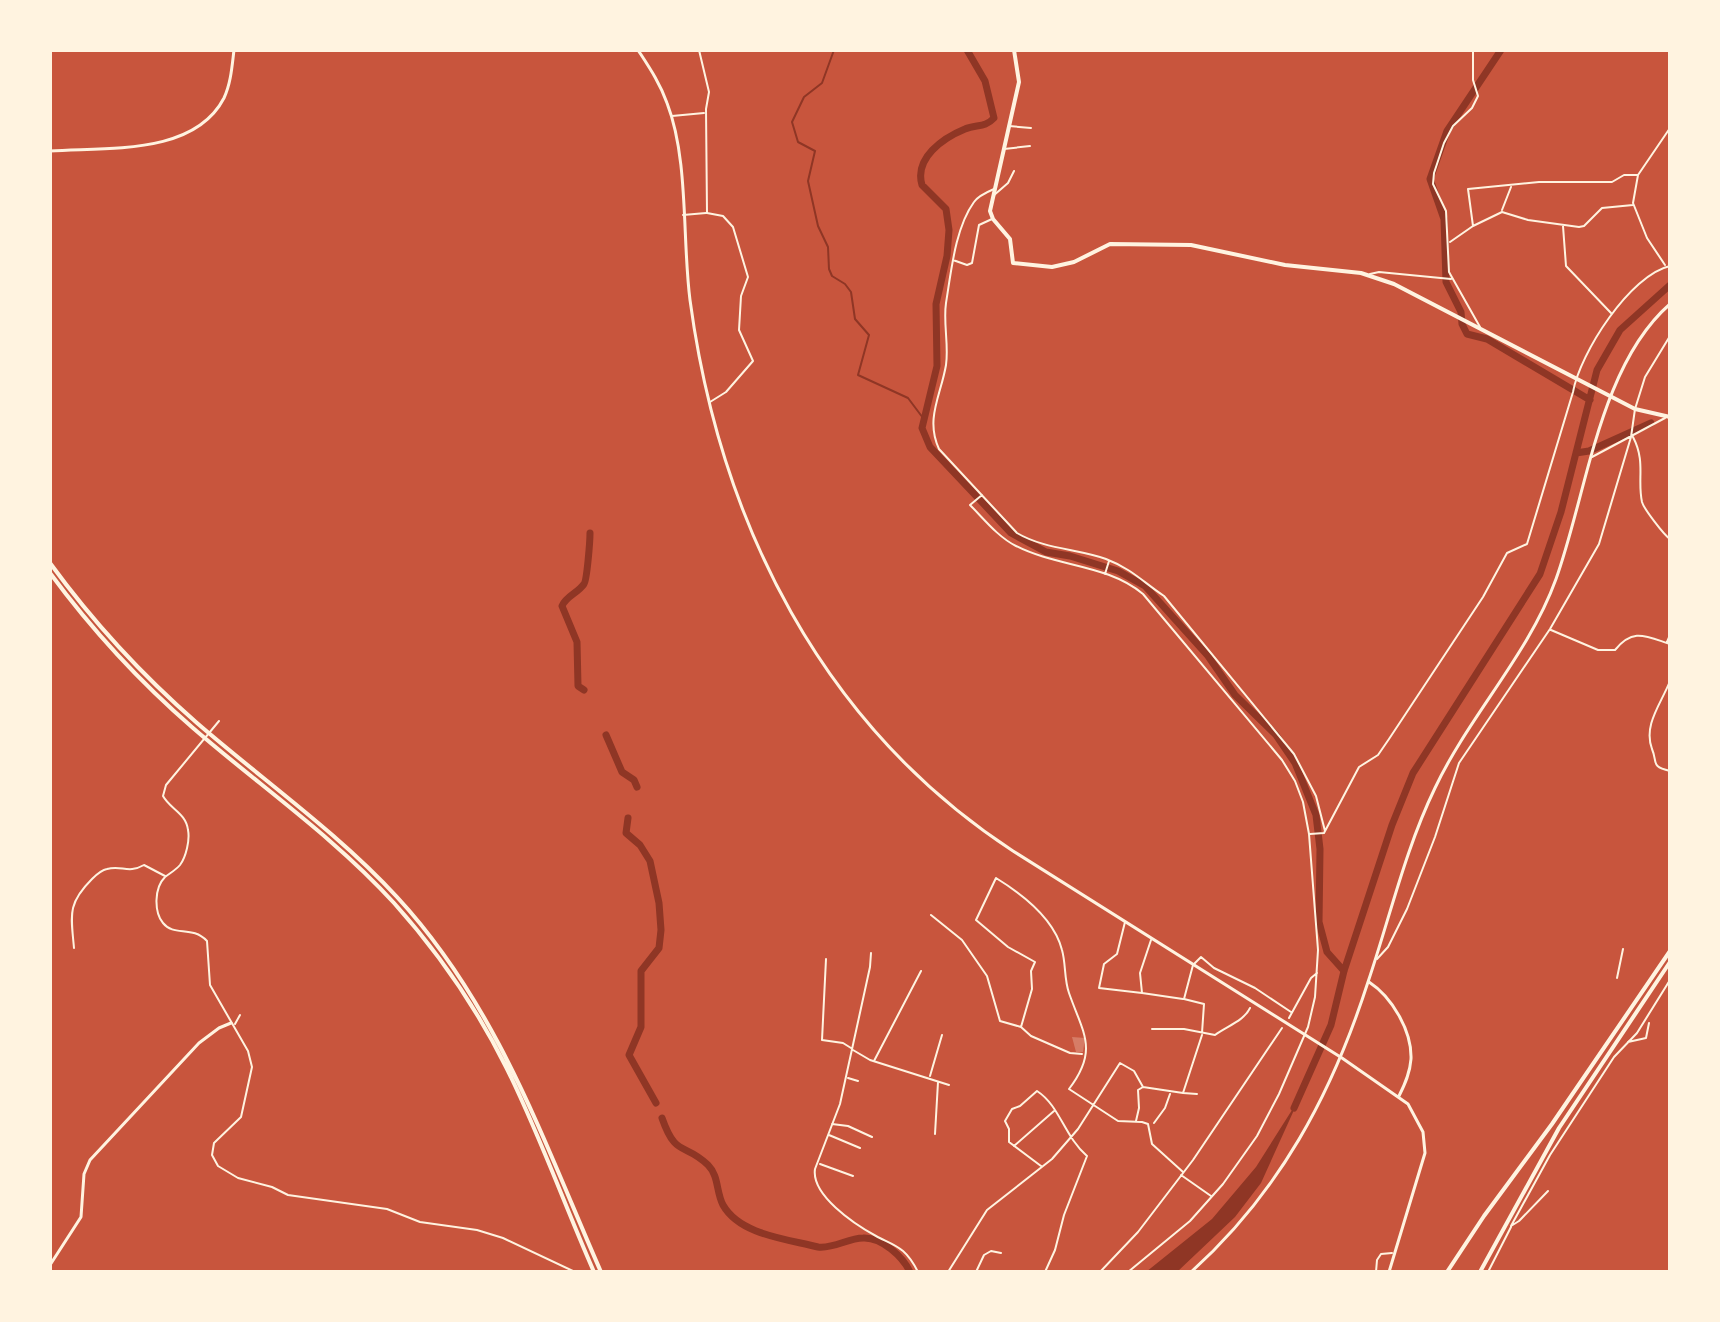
<svg xmlns="http://www.w3.org/2000/svg" width="1720" height="1322" viewBox="0 0 1720 1322" font-family="'Fira Sans Condensed',sans-serif">
<style>
.water{fill:#8f3625}
.lines{fill:none;stroke-linecap:round;stroke-linejoin:round}
.stream{stroke:#8f3625;stroke-width:2}
.river{stroke:#8f3625;stroke-width:7}
.building{fill:#d67c66}
.minor{stroke:#fff3e0;stroke-width:2}
.tertiary{stroke:#fff3e0;stroke-width:3}
.secondary{stroke:#fff3e0;stroke-width:3}
.primary{stroke:#fff3e0;stroke-width:4}
.motorway{stroke:#fff3e0;stroke-width:4}
</style>
<rect width="100%" height="100%" fill="#c8553d"/>
<path class="water" d="M1299,1099L1261,1183L1235,1217L1177,1272H1146L1212,1219L1256,1167Z"/>
<g class="lines">
<path class="stream" d="M834,50L822,83L804,97L792,122L798,142L815,151L808,181L818,226L828,247L829,269L832,276L845,284L851,292L855,319L869,335L858,375L908,398L923,418"/>
<path class="river" d="M967,50L985,81L994,118C985,128 976,124 965,129C943,138 914,158 922,185L946,209L949,230L947,256L936,304L937,366L922,428L930,447L1011,533L1046,552L1070,556L1118,571L1145,586L1208,656L1235,695L1276,735L1295,763L1316,815L1320,849L1319,922L1327,952L1344,971
M1501,50L1447,131L1430,179L1444,219L1446,282L1461,312L1462,324L1467,334L1487,339L1590,400
M1576,453L1589,451L1651,423
M584,690L578,686L577,642L562,606C566,596 578,593 584,584C587,580 590,541 590,533
M606,735L622,772L634,780L637,787
M628,818L626,833L640,845L650,861L659,903L661,930L659,948L641,971V1027L629,1055L656,1103
M1294,1108L1331,1025L1344,971L1392,825L1413,773L1540,574L1561,512L1597,370L1620,330L1670,285
M662,1118C676,1158 684,1142 708,1165C719,1176 716,1192 723,1205C740,1235 787,1239 818,1247C834,1249 848,1238 863,1238C882,1237 903,1257 910,1272"/>
</g>
<path class="building" d="M1072,1037L1085,1038L1083,1052H1076Z"/>
<g class="lines">
<path class="minor" d="M699,50L709,92L706,109L707,213L723,216L733,227L748,277L741,296L739,330L753,361L726,392L710,402
M1473,50V80L1478,96L1472,108L1453,126L1444,143L1434,173L1433,184L1446,211L1449,272L1480,327
M672,116L704,113
M1009,126L1031,128
M1004,149L1030,146
M994,189C987,192 978,196 974,202C955,228 951,273 946,303C943,323 949,345 946,365C941,395 925,419 939,449L1017,533C1044,549 1078,549 1106,559C1132,569 1143,582 1164,596L1294,754L1316,796L1325,831
M993,196L1008,183L1014,171
M1502,210L1511,187
M683,215L706,213
M1473,226L1468,189L1539,182H1612L1624,175H1638
M1563,226L1566,266L1611,313
M1450,242L1473,226L1502,212L1528,220L1579,227L1584,226L1602,208L1633,205
M953,260L967,265L972,263L979,225L992,219
M1665,265L1647,238L1633,203L1638,175L1670,128
M1370,274L1379,272L1451,279
M1633,437C1646,462 1637,479 1642,502C1644,509 1664,535 1670,539
M1592,457L1665,418
M982,495L970,505C984,519 998,537 1016,546C1057,567 1107,564 1143,594L1282,760L1295,781L1303,802L1309,834L1318,950L1315,997L1308,1027L1279,1094L1257,1136L1223,1184L1190,1221L1128,1272
M1105,574L1109,561
M1551,630L1598,650H1615C1633,628 1645,636 1670,644
M1667,642L1670,635
M1670,681C1661,704 1643,725 1652,749C1658,763 1650,766 1670,771
M219,721L166,785L163,796C170,809 186,813 188,830C190,840 186,857 180,865C176,870 170,873 165,877C154,888 154,912 163,923C174,937 192,925 207,941L210,985L248,1051L252,1067L241,1117L214,1143L212,1155L218,1166L238,1178L272,1187L288,1195L387,1209L420,1222L477,1230L503,1238L575,1272
M1310,834L1324,833L1359,767L1378,755L1389,739L1483,597L1507,553L1527,544L1573,392C1580,353 1630,275 1670,266
M931,915L962,940L987,976L1000,1021L1021,1027L1031,1036L1070,1053L1082,1054
M1125,922L1117,954L1104,964L1099,988L1142,993L1140,973L1151,940
M74,948C71,915 67,904 92,879C96,875 101,870 107,869C122,865 128,874 144,865L165,876
M871,953L870,967L840,1104L815,1169C811,1195 854,1224 876,1236C885,1241 895,1244 903,1251C910,1257 914,1264 918,1272
M826,959L822,1040L843,1043L851,1048
M1377,959L1388,947L1407,909L1435,837L1459,763L1550,629L1599,544L1631,437L1635,409L1645,377L1670,336
M1617,978L1623,949
M1142,993L1183,999
M1289,1018L1311,978L1317,973
M235,1024L240,1015
M1021,1027L1032,989L1031,971L1035,962L1008,947L976,920L996,878C1022,894 1054,918 1062,950C1066,964 1064,979 1069,993C1083,1033 1099,1050 1069,1089L1118,1121L1142,1122L1148,1124L1152,1144L1183,1172
M1152,1029H1184L1215,1035C1227,1026 1244,1021 1250,1008
M1202,1033L1204,1004L1184,999L1193,965L1201,957L1214,968L1255,988L1291,1012
M1628,1042L1646,1038L1649,1023
M853,1050L870,1060L949,1085
M874,1061L921,971
M930,1076L942,1035
M848,1078L858,1081
M1143,1087L1183,1093L1202,1035
M1183,1093L1197,1094
M1154,1123L1165,1108L1170,1094
M832,1124L848,1126L872,1137
M935,1134L938,1082
M829,1135L860,1148
M1014,1146L1054,1111
M820,1164L853,1176
M1041,1166L1009,1142V1129L1005,1121L1012,1109L1020,1106L1037,1091C1060,1106 1064,1136 1087,1156L1064,1215L1055,1250L1045,1272
M1181,1175L1211,1196
M1548,1191L1519,1221L1511,1226L1550,1155L1614,1057L1637,1033L1670,980
M948,1272L987,1210L1052,1159L1078,1129L1120,1063L1134,1071L1143,1087L1138,1090L1139,1108L1136,1121
M976,1272L984,1255L991,1251L1001,1253
M1100,1272L1138,1232L1193,1160L1282,1028
M1376,1272L1377,1260L1381,1254L1392,1253
M1488,1272L1511,1227"/>
<path class="tertiary" d="M638,50C649,67 660,83 667,103C689,160 682,238 690,300C720,523 822,726 1013,851L1342,1058L1408,1104L1423,1132L1425,1153L1389,1272
M50,151C106,147 194,156 224,98C231,83 232,66 234,50
M1369,982C1392,997 1412,1031 1411,1059C1410,1073 1405,1084 1399,1096
M50,1265L81,1217L84,1174L90,1160L199,1043L219,1028L231,1023"/>
<path class="secondary" d="M1191,1272C1279,1193 1332,1094 1368,982C1390,917 1405,850 1435,788C1469,716 1529,654 1556,579C1587,493 1599,366 1670,304"/>
<path class="primary" d="M1014,50L1019,82L990,211L993,219L1010,239L1013,263L1052,267L1074,262L1110,244L1191,245L1285,265L1361,273L1394,284L1635,409L1670,417"/>
<path class="motorway" d="M50,563C93,622 142,675 197,723C264,781 337,832 397,897C497,1005 543,1140 601,1272
M50,573C92,630 140,682 193,728C260,786 334,837 394,903C438,952 476,1007 506,1067C539,1133 564,1204 594,1272
M1447,1272L1484,1216L1552,1124L1670,951
M1480,1272L1559,1128L1670,962"/>
</g>
<rect width="1720" height="1322" fill="none" stroke="#fff3e0" stroke-width="104"/>
</svg>
